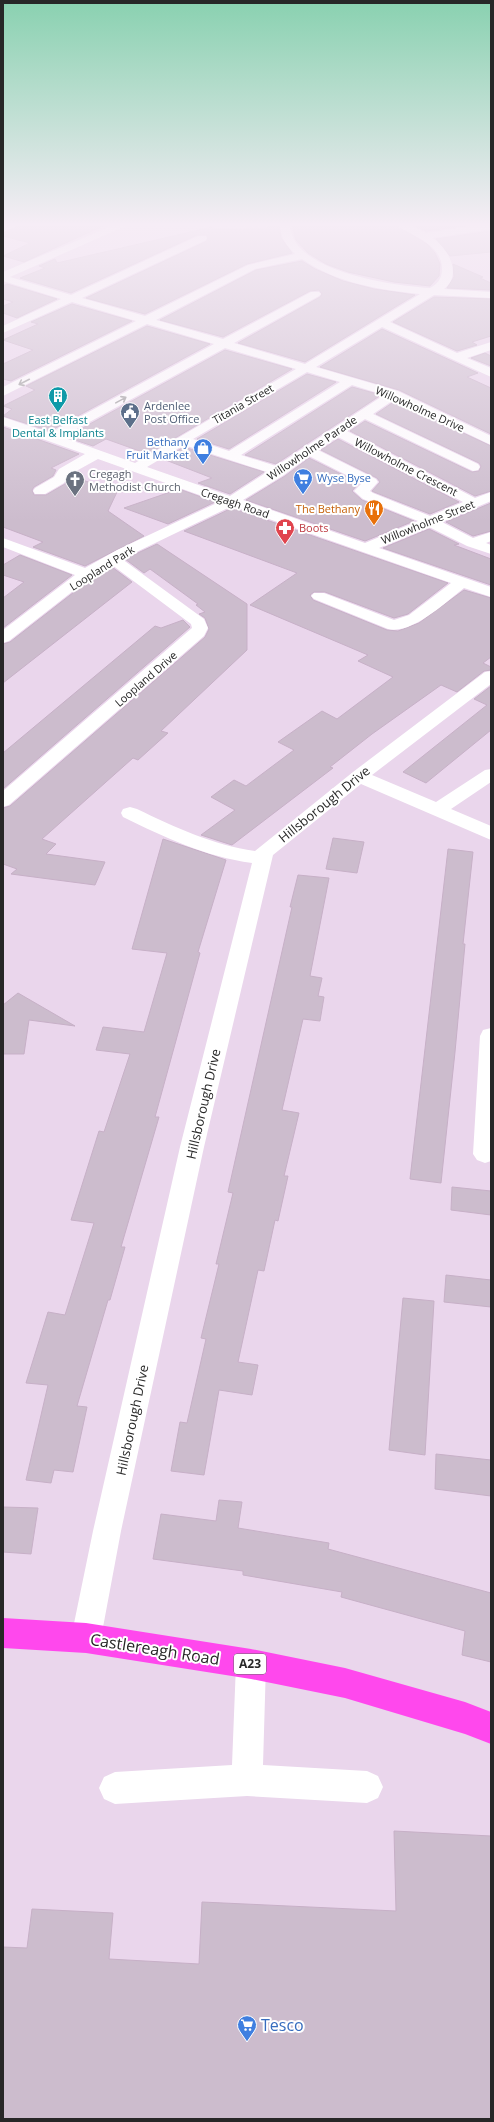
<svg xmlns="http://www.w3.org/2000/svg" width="494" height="2122" viewBox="0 0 494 2122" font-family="'Open Sans',sans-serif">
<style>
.building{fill:#ccbccd;stroke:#c7b0c7}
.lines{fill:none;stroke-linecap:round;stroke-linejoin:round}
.minor{fill:#fff;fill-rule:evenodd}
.major{fill:#ff48ed;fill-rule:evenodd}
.oneway{stroke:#9e9e9e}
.labels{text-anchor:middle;stroke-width:4;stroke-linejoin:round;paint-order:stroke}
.far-street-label{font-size:11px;fill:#272727;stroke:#fff}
.far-service-label{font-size:11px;fill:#4e5e75;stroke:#fff;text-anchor:start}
.far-culture-label{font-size:11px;fill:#0d838f;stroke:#fff}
.far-shop-label{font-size:11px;fill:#366cbe;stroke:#fff;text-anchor:end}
.far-worship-label{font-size:11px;fill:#5b616d;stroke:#fff;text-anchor:start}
.far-food-label{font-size:11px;fill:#c56008;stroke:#fff;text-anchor:end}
.far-health-label{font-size:11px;fill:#be3a42;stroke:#fff;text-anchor:start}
.shield{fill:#fff;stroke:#686868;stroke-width:1}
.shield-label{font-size:12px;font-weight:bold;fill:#272727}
.street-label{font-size:13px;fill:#272727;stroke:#fff}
.near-street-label{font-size:16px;fill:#272727;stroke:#fff}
.near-shop-label{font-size:16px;fill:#366cbe;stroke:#fff;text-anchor:start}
</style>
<rect width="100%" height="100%" fill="#ead6ec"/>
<path class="building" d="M20,225H105L24,262L3,256L30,243L3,236V233Z
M268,225H279L281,238L292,253L247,264L145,314L86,298L207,241V235H197L71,293L20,278L45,268L39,266L55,259L57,263L212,227L216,229L246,230V228H267Z
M292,225H396L427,244L435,253L440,264L439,276L430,286L394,282L348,272L326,264L308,253L296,240Z
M413,225H469L426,231Z
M491,231V252L450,256L436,239Z
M302,261L315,269L343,281L374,289L415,295L305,362L238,343L320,297L322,294L319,290L310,291L223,337L160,320L256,270Z
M453,264L483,277L480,278L491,283V290L447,288L454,277Z
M7,284L57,299L17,318L3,313V306L13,302L3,299V286Z
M434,297L491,299V336L472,342L477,345L457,351L393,322Z
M72,304L132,321L11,381L3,379V364L33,350L3,340L38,324L31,322Z
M147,326L210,344L50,431L3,416L12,409L3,406L35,390L26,386Z
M382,329L478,373L467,377L491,388V434L399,390L320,367Z
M225,350L292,369L148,454L106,439L93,446L66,437Z
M485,353L491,356V366L471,358Z
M307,374L336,382L229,449L197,439Z
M352,387L381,395L276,464L245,455Z
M395,401L491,446V491L475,496L350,431L365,421L472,472L479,471L481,466L479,463L376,414Z
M3,427L79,454L51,468L56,470L53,476L34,487L32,490L34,495H46L65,484L71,476L117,492L108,511L144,536L85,566L33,547L43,542L3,527Z
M338,439L459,502L430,514L374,492L372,491L380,482L377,478L321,450Z
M184,447L264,472L230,494L198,483L212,478L163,459Z
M309,458L359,483L352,491L362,500L414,521L365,541L246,500L285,476Z
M179,489L215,502L168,524L124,508Z
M491,503V531L473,536L446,522Z
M232,508L448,583L408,614L394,618L325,592H314L310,595L313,600L387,630L398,631L419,623L464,590L491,598V657L483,663L491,667V670L484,671L457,692L441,685L372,734L330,767L333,768L232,845L201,835L235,810L211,797L234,780L246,786L294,750L278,742L322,711L337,719L393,677L358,661L368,655L250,605L297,573L184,531Z
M429,529L459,544L454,545L491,559V585L383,548Z
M157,544L247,604V650L161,731L168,733L138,760L133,758L42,839L56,844L46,854L105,862L95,885L11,874L17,869L3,864V808L10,806L205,637L209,629L205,618L199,614L205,612L196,605L198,604L150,569L144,573L125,559Z
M20,555L72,575L3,628V598L24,582L3,575V565Z
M112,567L132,582L3,683V644L10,642L92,578Z
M183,620L190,627L3,789V753L155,626L161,628Z
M491,686V730L426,783L403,772L487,705L474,699Z
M333,838L364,842L357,873L326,869Z
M163,839L226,860L198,952L200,953L155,1117H159L121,1247H125L110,1300H108L77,1406L87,1407L73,1472L54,1470L51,1483L26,1480L48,1385L26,1383L48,1312L65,1315L94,1223L71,1220L99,1131L104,1132L130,1054L96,1050L103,1027L144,1032L167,953L132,949Z
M448,849L473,852L463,944H465L455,1052L441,1183L410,1179Z
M298,875L329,878L310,976L322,978L318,996L324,997L320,1021L303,1019L282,1110L299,1113L284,1176H288L278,1221L275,1220L264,1271L258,1270L238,1362L258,1365L252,1395L219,1390L204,1475L171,1471L180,1422L187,1423L206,1339L201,1338L219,1264H216L233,1193L228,1192L292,907H290Z
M18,993L75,1026L29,1020L24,1054H3V1005Z
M452,1187L491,1191V1215L451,1210Z
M446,1275L491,1280V1307L444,1302Z
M403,1298L434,1301L425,1455L389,1450Z
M436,1454L491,1460V1496L435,1489Z
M219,1500L242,1502L238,1528L329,1543L328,1549L491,1593V1662L462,1655L465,1631L341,1597L342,1592L243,1575V1571L153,1559L161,1514L216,1521Z
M3,1507L38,1508L31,1554L3,1552Z
M394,1831L491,1836V2119H3V1947L27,1948L32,1909L113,1913L109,1959L199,1964L202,1902L396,1911Z"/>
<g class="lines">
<path class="minor" d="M19,225L3,232V226Z
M114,225H128L10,277L71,295L198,236H206L207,238L206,240L82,298L145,316L248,265L295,254C287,246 280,237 280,225H290C291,272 395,286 430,288C437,284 441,280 442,271C443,251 426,241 410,233C406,230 400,229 397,225H410L426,233L478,225H491V229L433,238C448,249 463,274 444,289L491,292V298L434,295L390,322L457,353L491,342V350L467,358L491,368V377L382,327L316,367L398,391L491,436V445L395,399L373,414L478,464L480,467L478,470L473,471L365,419L347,431L475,498L491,492V501L442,522L473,538L491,532V541L486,543L491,545V554L467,546L429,527L379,548L491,587V597L464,588C447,601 412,635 388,629L314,599L311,596L314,593H324L394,620L409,615L451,583L232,506L122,559L204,619L208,628L204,636L9,805L3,807V791L192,628L191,624L112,565L91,577L9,641L3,643V630L75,575L3,547V538L85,568L117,550L219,502L98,459L69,475L64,483L45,494H35L33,491L35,488L54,477L59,469L85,454L3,425V417L50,433L214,344L147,324L3,396V387L136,321L72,302L3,333V326L61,299L3,281V272ZM302,259C336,283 380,290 420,294L305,364L234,343L319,296L321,294L319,292H311L223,339L156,320L255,269ZM225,348L296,369L135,463L62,437ZM307,372L340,382L229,451L193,439ZM352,385L384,395L276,466L241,455ZM338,437L463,502L430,516L373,493L370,491L378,482L376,479L318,450ZM184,445L267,472L230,496L147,467ZM309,456L362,483L354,491L363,499L418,521L365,543L243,500L284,475Z
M491,671V684L372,775L436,802L485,770L491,769V782L451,809L491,826V840L361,784L273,855L204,1147L121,1531L101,1638L97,1649L86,1653L75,1649L71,1638L93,1531L180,1147L252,863C206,857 164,837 123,817L121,813L123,809L130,807L137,809C174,827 213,845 255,851L353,772L485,672Z
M491,1028V1161L485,1163L477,1160L473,1154L480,1036L483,1030Z
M251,1649L262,1653L266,1664L263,1765L367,1771L378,1776L383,1787L378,1798L367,1803L247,1796L115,1804L104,1799L99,1788L104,1777L115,1772L232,1765L236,1664L240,1653Z"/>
<path class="major" d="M3,1618L86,1623L251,1649L345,1668L465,1702L491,1712V1744L465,1734L345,1698L251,1679L86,1653L3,1648Z"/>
</g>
<defs><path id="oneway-shaft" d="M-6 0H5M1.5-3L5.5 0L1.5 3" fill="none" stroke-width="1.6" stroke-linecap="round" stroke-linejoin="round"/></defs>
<g class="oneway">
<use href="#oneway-shaft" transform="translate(24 382) rotate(153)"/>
<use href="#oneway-shaft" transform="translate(121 400) rotate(-29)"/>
</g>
<linearGradient id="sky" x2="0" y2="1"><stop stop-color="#89d1b0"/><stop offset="0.43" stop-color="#f6edf6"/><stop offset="1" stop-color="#f6edf6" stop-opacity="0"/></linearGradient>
<rect width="494" height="522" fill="url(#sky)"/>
<defs>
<g id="building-pin" transform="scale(1)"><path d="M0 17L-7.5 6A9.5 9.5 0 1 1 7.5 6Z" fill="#0f9aa8" stroke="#fff"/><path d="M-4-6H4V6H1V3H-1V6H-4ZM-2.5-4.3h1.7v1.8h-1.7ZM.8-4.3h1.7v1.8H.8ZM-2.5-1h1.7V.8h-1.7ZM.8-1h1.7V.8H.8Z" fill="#fff"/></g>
<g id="civic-pin" transform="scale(1)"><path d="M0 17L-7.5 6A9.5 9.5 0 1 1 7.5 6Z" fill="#5c6f8a" stroke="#fff"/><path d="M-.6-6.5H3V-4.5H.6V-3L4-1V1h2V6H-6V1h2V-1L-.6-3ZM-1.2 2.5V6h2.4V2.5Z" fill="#fff"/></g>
<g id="shop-pin" transform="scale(1)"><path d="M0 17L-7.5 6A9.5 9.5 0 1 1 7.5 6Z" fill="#3f7fe0" stroke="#fff"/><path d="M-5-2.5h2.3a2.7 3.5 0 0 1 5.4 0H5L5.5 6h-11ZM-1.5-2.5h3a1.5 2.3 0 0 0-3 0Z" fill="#fff"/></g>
<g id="supermarket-pin" transform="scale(1)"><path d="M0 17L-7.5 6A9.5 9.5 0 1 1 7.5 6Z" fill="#3f7fe0" stroke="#fff"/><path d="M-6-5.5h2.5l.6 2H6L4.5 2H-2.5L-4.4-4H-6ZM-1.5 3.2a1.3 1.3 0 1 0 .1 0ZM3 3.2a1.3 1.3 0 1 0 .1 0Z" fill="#fff"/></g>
<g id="church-pin" transform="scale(1)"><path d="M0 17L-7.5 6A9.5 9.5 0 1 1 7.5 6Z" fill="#6b7280" stroke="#fff"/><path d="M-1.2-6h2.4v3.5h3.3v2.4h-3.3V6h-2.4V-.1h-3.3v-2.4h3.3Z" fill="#fff"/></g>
<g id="restaurant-pin" transform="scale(1)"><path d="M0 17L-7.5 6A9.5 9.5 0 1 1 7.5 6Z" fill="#e8710a" stroke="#fff"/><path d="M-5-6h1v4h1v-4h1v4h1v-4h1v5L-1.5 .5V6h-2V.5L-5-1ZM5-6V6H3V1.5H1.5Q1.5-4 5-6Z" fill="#fff"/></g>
<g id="pharmacy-pin" transform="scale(1)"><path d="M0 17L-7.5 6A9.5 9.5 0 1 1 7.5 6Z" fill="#e0444e" stroke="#fff"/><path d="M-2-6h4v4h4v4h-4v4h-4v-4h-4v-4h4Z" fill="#fff"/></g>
</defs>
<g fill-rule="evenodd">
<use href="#building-pin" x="58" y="396"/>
<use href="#civic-pin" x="130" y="412"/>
<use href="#shop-pin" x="203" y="448"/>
<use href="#supermarket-pin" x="303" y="478"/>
<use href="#church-pin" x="75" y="480"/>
<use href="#restaurant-pin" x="374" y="509"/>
<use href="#pharmacy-pin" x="285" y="528"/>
<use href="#supermarket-pin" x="247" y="2025"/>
</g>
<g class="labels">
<g class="far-street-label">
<text transform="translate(243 404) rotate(-30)" y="4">Titania Street</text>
<text transform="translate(420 409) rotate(24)" y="4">Willowholme Drive</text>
<text transform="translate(312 448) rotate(-34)" y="4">Willowholme Parade</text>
<text transform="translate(406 467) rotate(27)" y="4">Willowholme Crescent</text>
<text transform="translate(235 503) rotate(19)" y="4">Cregagh Road</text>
<text transform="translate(428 522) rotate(-22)" y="4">Willowholme Street</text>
<text transform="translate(102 568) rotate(-32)" y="4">Loopland Park</text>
<text transform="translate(146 679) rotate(-41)" y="4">Loopland Drive</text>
</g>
<g class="far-service-label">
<text x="144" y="410">Ardenlee<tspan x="144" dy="13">Post Office</tspan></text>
</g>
<g class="far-culture-label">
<text x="58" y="424">East Belfast<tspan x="58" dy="13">Dental &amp; Implants</tspan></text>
</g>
<g class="far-shop-label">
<text x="189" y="446">Bethany<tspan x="189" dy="13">Fruit Market</tspan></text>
<text x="317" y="482" text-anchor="start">Wyse Byse</text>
</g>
<g class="far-worship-label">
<text x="89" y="478">Cregagh<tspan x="89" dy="13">Methodist Church</tspan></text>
</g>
<g class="far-food-label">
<text x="360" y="513">The Bethany</text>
</g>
<g class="far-health-label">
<text x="299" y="532">Boots</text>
</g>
<rect class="shield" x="234" y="1654" width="32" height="20" rx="3"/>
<g class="shield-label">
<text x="250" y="1668">A23</text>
</g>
<g class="street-label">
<text transform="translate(324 804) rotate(-39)" y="5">Hillsborough Drive</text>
<text transform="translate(203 1104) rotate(-77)" y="5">Hillsborough Drive</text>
<text transform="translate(132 1420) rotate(-78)" y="5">Hillsborough Drive</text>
</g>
<g class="near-street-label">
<text transform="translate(155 1649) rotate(9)" y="6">Castlereagh Road</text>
</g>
<g class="near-shop-label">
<text x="261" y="2031">Tesco</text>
</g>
</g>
<rect width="494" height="2122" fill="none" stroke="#272727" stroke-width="8"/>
</svg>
